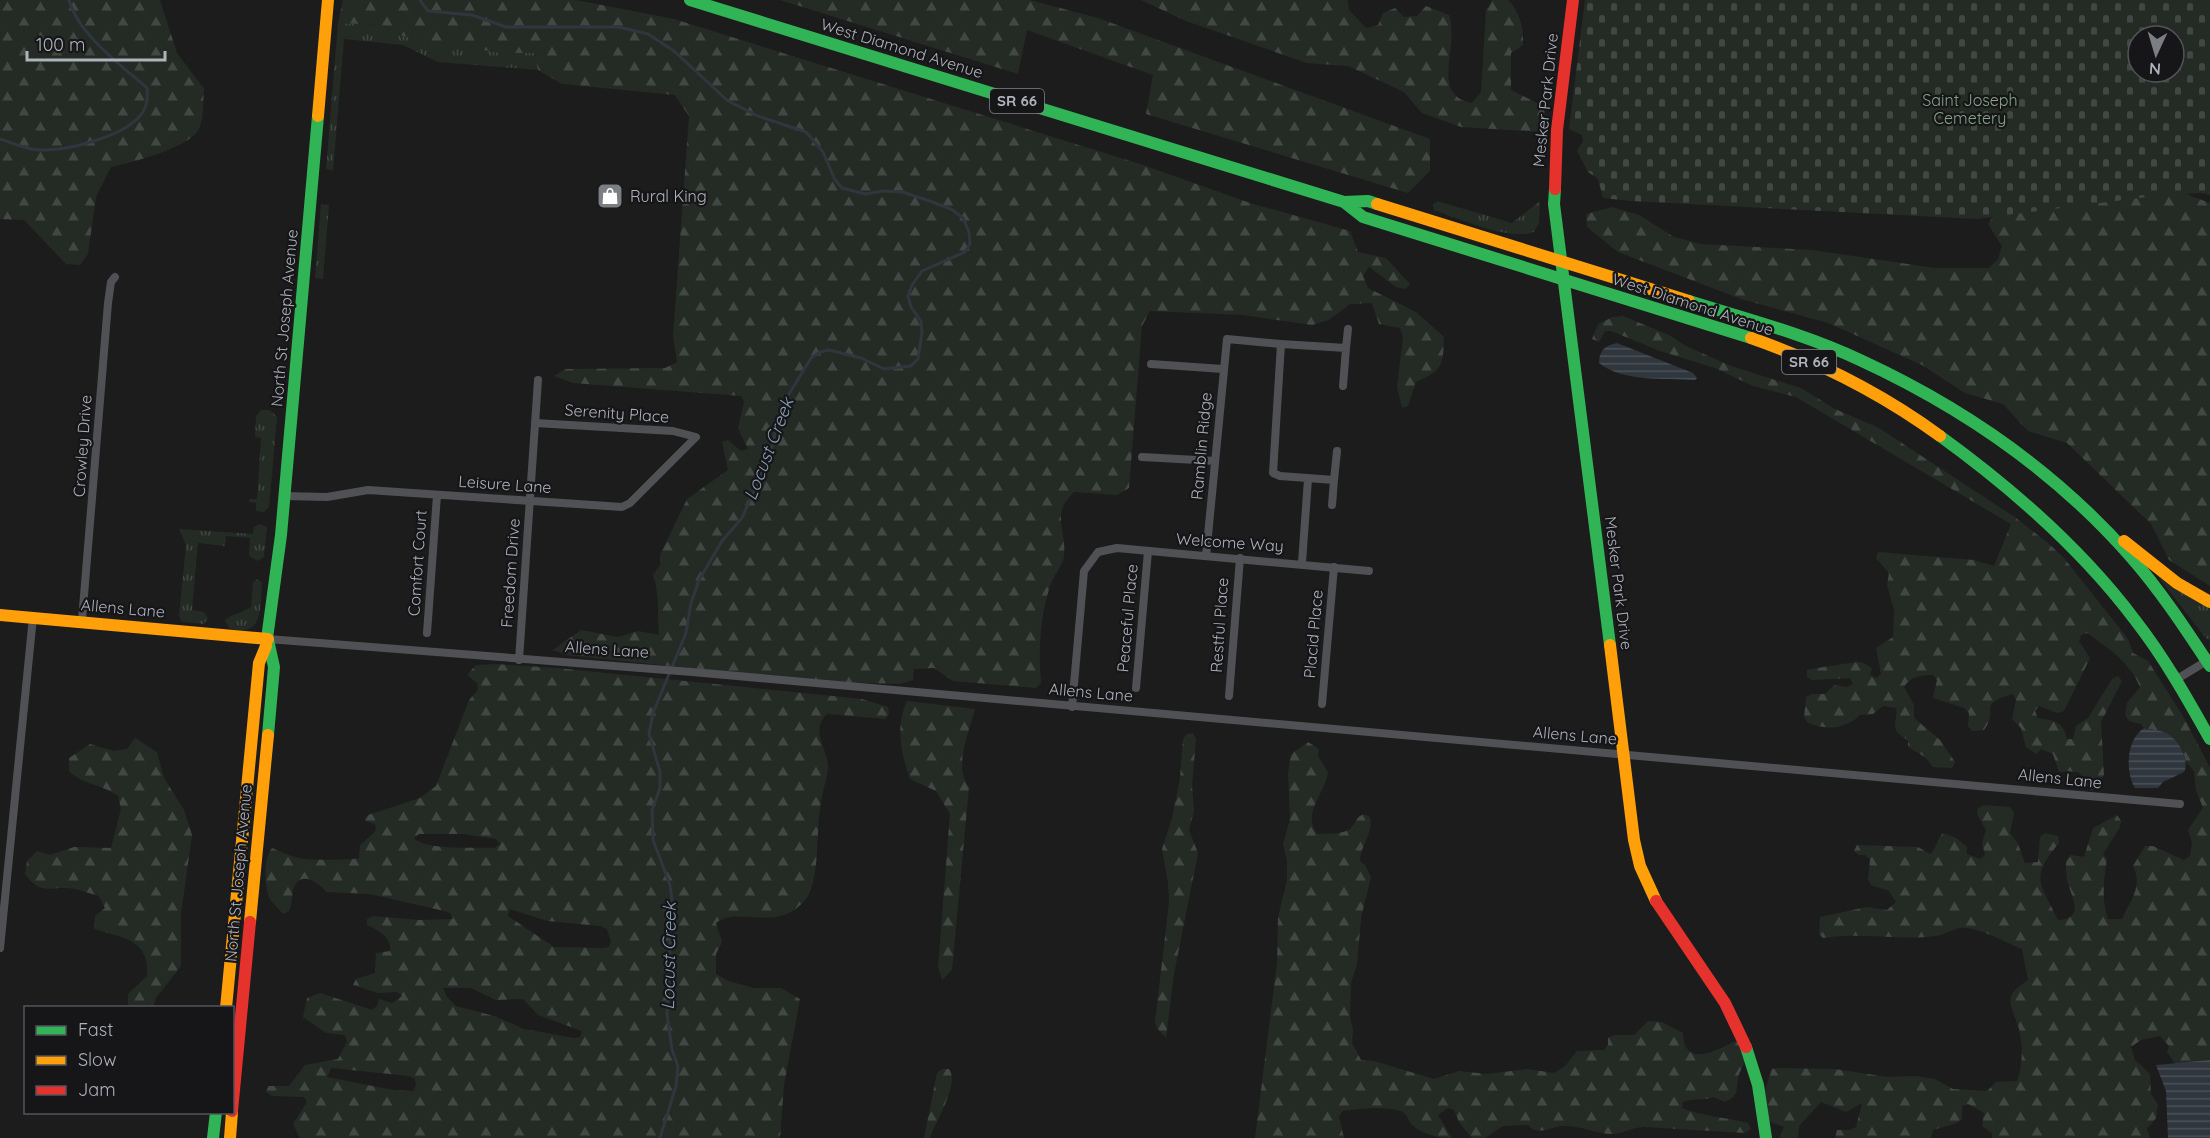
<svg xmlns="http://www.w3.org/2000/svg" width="2210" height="1138" viewBox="0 0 2210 1138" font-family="Quicksand,sans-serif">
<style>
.grass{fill:url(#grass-tufts)}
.forest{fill:url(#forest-firs);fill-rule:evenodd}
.cemetery{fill:url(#cemetery-stones);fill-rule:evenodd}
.water{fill:url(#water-rules)}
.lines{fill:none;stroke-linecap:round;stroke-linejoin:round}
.stream{stroke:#2f363e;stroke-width:3}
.street{stroke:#505155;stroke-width:8}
.fast{stroke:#30b455;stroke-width:12}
.slow{stroke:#ff9f0a;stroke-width:12}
.jam{stroke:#e5322d;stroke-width:12}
.labels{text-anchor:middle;stroke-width:4.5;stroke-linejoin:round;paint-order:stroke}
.shield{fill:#161618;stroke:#80838a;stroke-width:1.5}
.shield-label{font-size:15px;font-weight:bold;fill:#aeb2bb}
.street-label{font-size:16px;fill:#aeb2bb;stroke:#161618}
.park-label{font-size:16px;fill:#86a588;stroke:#161618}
.poi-label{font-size:16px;fill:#aeb2bb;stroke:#161618;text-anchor:start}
.water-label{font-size:18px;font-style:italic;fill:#879fb4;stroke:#161618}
</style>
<defs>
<pattern id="grass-tufts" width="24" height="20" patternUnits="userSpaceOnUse" patternTransform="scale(1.5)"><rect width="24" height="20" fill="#242b25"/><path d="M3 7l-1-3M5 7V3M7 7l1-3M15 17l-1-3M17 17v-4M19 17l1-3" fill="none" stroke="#414743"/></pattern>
<pattern id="forest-firs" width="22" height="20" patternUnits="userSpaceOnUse" patternTransform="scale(1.5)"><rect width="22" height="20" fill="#242b25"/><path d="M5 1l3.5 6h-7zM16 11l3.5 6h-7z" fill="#414743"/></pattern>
<pattern id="cemetery-stones" width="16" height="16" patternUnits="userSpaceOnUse" patternTransform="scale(1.5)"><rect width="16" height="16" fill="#242b25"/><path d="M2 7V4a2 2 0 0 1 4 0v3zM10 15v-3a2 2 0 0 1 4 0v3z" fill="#414743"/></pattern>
<pattern id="water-rules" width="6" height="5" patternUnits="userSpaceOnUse" patternTransform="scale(1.5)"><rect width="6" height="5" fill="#2f363e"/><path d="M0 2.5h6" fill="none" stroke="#4b5158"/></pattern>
</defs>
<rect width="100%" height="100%" fill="#1c1c1c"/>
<path class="grass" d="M338,23L383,25L403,36L502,53H534L538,70L438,62L403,45L344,39L333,171L326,169Z
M1437,201L1512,223L1540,201L1539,223L1534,232C1508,241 1461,219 1434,210L1433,205Z
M321,204L329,205L323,279L315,278Z
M261,410H270L277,417L269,507L264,512L256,511V503L249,502V499H257L261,438L255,437L256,416Z
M260,524L267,527L264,557L258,561L249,556L250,538L226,536L225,546L198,543L192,610L204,612L208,618L204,624L182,622L179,616L186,545L179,529L253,534L254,527Z
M2152,569L2210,609V641L2205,637Z
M257,579L262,583C260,607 264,639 229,628L225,620C232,614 242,613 251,607L253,583Z"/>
<path class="forest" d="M0,0H160L177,53L204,89C203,100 204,122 198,131C185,149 133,162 111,167L96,197L88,254L80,265L66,264L24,220L0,219Z
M343,0H576L674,19L1140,164L1250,203L1350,231L1358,252L1386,258L1410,284L1406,289L1396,287L1369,267L1363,276L1368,288L1416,312L1444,337C1443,366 1443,370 1416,382L1408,406L1402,408L1397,387L1403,337L1400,328L1379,324L1372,303L1350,304L1329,320L1312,325L1243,315L1150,311L1142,326L1129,488L1117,495L1074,492C1050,515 1067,530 1064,557C1062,567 1053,576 1050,586C1040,617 1038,651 1041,683L1036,688L953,681L934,668L914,669L913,680L900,684L811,681L566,655L553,650L581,630L618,637L638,631L659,635C657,614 660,594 653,575L660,565V555L687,499L728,470L722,442L728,440L741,451L748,449L738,428L744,402L741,396L573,383L554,376L566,369L665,368L677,362L673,336L689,116L675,95L562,84L538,70L534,53H502L445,44L403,36L383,25L338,23Z
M780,0H1030L1098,18L1430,139V171L1408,193L1146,114L1153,75L1027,30L1018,74Z
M1141,0H1348L1349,10L1366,28L1378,25L1383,13L1395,8L1404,17L1417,16L1426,6L1449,15C1460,47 1429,95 1472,103L1481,92L1486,10L1492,0H1508C1520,12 1524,29 1523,45L1511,53V90L1545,107L1542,132L1461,127L1422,113L1404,92L1348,66L1307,63L1186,21Z
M2169,181L2191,196L2210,203V586L2169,560L2151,524L2067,443L2028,431L2003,404L1965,393L1922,365L1828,323L1741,299L1618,252L1587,227L1586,214L1612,207L1639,215L1674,237L1701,244L1812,250L1935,268H1989L1998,259L2002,246L1988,224L1996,213Z
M1623,316L1669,335L1686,346L1731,366L1801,388L1835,409L1879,428L2016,518L2049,544L2064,558L2128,639L2133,653L2148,661L2183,716L2210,768V1060L2175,1064L2167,1052L2169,1046L2160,1036L2141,1040L2131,1047L2135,1060L2150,1074L2151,1094L2158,1105L2156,1118L2147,1129L2150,1138H1992V1133L1982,1126L1984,1113L1968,1104L1962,1106V1119L1957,1123L1933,1130L1931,1138H1835L1837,1130H1850L1856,1127L1862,1103L1846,1112L1821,1102L1799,1126L1798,1138H1779L1784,1127L1758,1117L1756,1110L1762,1099L1772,1069L1779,1068L1835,1069L1888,1077L1915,1076L1935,1079L1953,1089L1987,1091L1996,1082L2017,1081C2023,1066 2023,1045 2019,1029C2017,1020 2008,1005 2011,996C2013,990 2023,984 2028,980L2022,949C2007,943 1982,929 1966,928C1955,926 1946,935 1935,936C1898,941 1861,932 1823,938L1819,934L1820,917L1867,907L1887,910L1896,902L1889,891L1871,885L1868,879L1870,860L1865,855H1859L1854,851L1857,845L1918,847L1930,854C1937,849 1936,840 1943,833L1956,838L1967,847V854L1980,859L1985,855L1982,843L1986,830L1977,814L1978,808L1984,805L2010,807L2014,813L2010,833L2018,844L2025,863L2038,862L2040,837L2045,833L2058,836L2059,843C2029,879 2040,882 2058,920C2087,918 2070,895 2067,879C2066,873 2066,866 2066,860L2071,855L2084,857L2093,828L2117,815L2121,821L2120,827L2103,854L2107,859C2104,879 2101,900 2108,919H2122C2131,899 2143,887 2133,866L2145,846H2153L2184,860L2190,856L2192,843L2188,830L2203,808L2196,790L2194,771L2186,762L2183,752L2160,731L2144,728L2141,724L2129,721L2125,715L2127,703L2140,687C2130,662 2108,648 2087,633L2081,635L2079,641L2090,658L2064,711L2057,713L2039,706L2035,711L2038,718C2055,721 2063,721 2067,739H2073L2076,726L2088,718L2112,679L2118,676L2122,681L2101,722L2104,775L2092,791C2076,774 2088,770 2059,772L2053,754L2041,749L2036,754L2026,747L2021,728L2012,719L2016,700L2013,694C1975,705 2000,709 1984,730L1972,731L1968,726L1969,713L1964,708L1933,698L1937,680L1933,675C1921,675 1911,676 1904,687L1914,705V718L1940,740L1955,762L1952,768L1933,767L1925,757L1908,747V741C1904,736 1898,735 1896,730C1893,724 1898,715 1896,708L1883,706L1873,714L1860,715C1847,729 1824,731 1807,722L1804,717L1806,697L1812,694H1825L1834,685L1847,687L1853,684L1850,678L1812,680L1807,677V670C1810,669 1855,662 1859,662C1863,662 1868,666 1872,668L1870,675L1876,678L1881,674L1876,648L1893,637L1894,610L1887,585L1889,573L1876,558L1878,552L1974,560L1994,566L2011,524L1796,397L1753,386L1715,368L1660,351L1611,331H1605L1599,342L1592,339L1598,324L1613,317Z
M496,664L557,668L862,699L888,707L889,714L885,719L827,714C809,731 829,750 828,769C826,783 821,796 820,810C816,833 820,883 805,900C777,934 738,905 716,923L722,942L716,954V974L728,981L754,988H781L800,999L784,1085L780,1138H300L293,1124L307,1102L304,1097L272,1096L266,1092L268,1086H289L305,1065L338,1059L347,1042L345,1035L326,1033L303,1017L307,998L320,993L372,1010L377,1006L379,999L392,1003L402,996L397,992L378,993L353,985L356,979L375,973L376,953L390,951C392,937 378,930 367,925V919L373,916L419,920L453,919L450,913L444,911L370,894L326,892C320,883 301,870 294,887C291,895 293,903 289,911L283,914C279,909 273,904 270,899C264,887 263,858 272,848C282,852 294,858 305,859C310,860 355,860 359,858L360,845L375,832L376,825L364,820L368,815L420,798L436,786L469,700L478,690L477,683L467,675L476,665ZM419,834H463L496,839L500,844L495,848C477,847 426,851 414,838ZM510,909L547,921L600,926L607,929L611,941L609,947L602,948L554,947L508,916ZM443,988H471L496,1000L523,999L538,1015L582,1031L580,1037L574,1038L524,1029L494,1016L456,1006L447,997ZM331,1068L409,1076L415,1079L416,1085L413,1091L393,1090L327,1077Z
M907,701L975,709C969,733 953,766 969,787L952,970L942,980L938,967L950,814L936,791L910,779C901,754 895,726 907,701Z
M1193,733L1196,739L1192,785L1194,811L1189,830L1198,853L1174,974L1166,1038L1157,1028L1155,1022L1169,902L1168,882L1162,849L1172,818L1180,778L1183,739L1187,734Z
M135,738L157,752L164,778L184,810L192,835L181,914V966L156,998L153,1007H128V994L147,976C150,939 123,938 94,929L95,916L105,908L99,896C91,894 83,891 75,889C52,885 41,897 25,874L27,861L37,851L50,855L74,847L111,848L121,809L118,796C102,784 83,785 69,771V758L90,744L114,751L127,749Z
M1308,742L1319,749L1318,756L1328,772C1326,792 1301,814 1317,834C1327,833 1344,835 1351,828C1356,822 1356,817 1364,814L1370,817C1374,832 1360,846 1360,861L1365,865L1371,877L1361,918L1357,964L1351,983L1350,1017L1353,1030L1352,1043L1361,1060L1374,1061L1434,1079L1459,1071L1487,1074L1527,1069L1554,1073L1565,1066L1577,1051L1604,1050L1608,1045V1038L1614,1035H1634L1648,1021L1662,1022L1683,1033C1684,1071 1720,1048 1740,1039L1746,1059C1744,1065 1739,1072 1738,1078C1736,1092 1739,1095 1725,1102L1713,1097C1702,1101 1693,1098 1683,1102L1682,1108C1704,1117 1726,1117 1748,1123L1751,1129L1745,1133L1644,1127C1633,1127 1622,1134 1612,1134C1596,1134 1580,1125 1564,1126C1551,1126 1538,1137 1528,1125L1503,1126L1485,1138H1472L1459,1122L1454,1110L1448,1108L1438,1115L1452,1138C1438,1138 1424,1135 1412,1125C1409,1122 1408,1116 1404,1113C1393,1105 1355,1109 1342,1111L1339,1117L1344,1138H1255L1277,963L1278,918L1287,880V861L1283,844L1290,819L1288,773L1291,754Z
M942,1069H949C960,1084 936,1120 930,1138H924L937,1073Z"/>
<path class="cemetery" d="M1585,0H2210V195L2201,193L2162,195L1977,219L1631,201L1603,198L1598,179L1588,172L1577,151L1583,141L1582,135L1569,129ZM2138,36H2174V72H2138Z"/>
<path class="water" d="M1617,343L1693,373L1697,378L1695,380C1665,378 1622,382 1599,363C1599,351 1605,345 1617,343Z
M2144,728C2152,730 2161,730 2168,734C2179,741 2190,760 2184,772L2163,782L2158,788H2135C2125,771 2126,740 2144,728Z
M2210,1060V1138H2168L2166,1091L2156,1065Z"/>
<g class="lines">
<path class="stream" d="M420,0L428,11L472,15L506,27H619L648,34L674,51L728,101L758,116L806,132L823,152L835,180L842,188L865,194L883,191L902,192L924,199L951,209L963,218L969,232L970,244L965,252L922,271L912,285L908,296L911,307L921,321L922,332L918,359L911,366L884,369L861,358L829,350L820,352L811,358L786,399L778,418L771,452L742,518L722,541L699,580L691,603L686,633L653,713L649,734L660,772V788L652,810L653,840L670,885L672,899L667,1014L672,1050L678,1066L676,1086L660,1138
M0,139C13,143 27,150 41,150C67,151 120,137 138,118C147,109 148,99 147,88C122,66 78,34 69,0"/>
<path class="street" d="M1346,348L1348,329
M1151,364L1223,369
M1142,457L1215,461
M1334,480L1337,451
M284,496L327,497L368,490L622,507L630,503L696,437L673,431L535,423
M1332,505L1334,480L1280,476L1273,473L1281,344L1346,348L1343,386
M1206,556L1227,339L1281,344
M1302,563L1308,479
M82,620L108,303L111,282L115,277
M427,633L437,495
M268,639L692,672L2180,804
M519,660L538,380
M2177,679L2210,659
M1136,688L1148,551
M1229,696L1240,558
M1322,704L1334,567
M1072,707L1084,571L1098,552L1117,548L1369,571
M0,948L33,617"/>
<path class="fast" d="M690,0L1344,202L1368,201L1377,204
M1555,189L1554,204L1610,645
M1344,202L1363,217L1751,338
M1689,301C1746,319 1805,334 1860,360C1962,407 2056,472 2130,556C2160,590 2185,628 2210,666
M1940,436C2013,489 2081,548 2135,620C2164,657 2187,698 2210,739
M266,646L281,535L318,116
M268,735L274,667L268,640
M1746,1047L1758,1085L1766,1138
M213,1138L216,1112"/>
<path class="slow" d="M318,116L328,0
M1377,204L1689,301
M1751,338C1817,361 1884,395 1940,436
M2124,541L2177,583L2210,602
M0,615L268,639
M1610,645L1634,840L1640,866L1656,901
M250,922L268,735
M226,1008L259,663L266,646
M230,1138L232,1112"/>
<path class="jam" d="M1555,189L1557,130L1573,0
M1656,901L1725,1003L1746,1047
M232,1111L250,922"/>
</g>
<defs>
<g id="shop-square" transform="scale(1.35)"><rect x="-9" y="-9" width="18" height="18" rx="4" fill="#7b7e83" stroke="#161618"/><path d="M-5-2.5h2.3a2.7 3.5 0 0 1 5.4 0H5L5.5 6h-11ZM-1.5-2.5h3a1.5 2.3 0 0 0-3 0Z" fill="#fff"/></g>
</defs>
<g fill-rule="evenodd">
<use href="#shop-square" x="610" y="196"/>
</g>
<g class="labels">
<g class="shield">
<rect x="990" y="89" width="54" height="24" rx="4.5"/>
<rect x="1782" y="350" width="54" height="24" rx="4.5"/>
</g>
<g class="shield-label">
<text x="1017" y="106">SR 66</text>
<text x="1809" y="367">SR 66</text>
</g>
<g class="street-label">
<text transform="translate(902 48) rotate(17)" y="6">West Diamond Avenue</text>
<text transform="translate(1545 100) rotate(-84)" y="6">Mesker Park Drive</text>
<text transform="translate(1693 304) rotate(18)" y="6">West Diamond Avenue</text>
<text transform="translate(284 318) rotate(-85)" y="6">North St Joseph Avenue</text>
<text transform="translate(617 413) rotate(4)" y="6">Serenity Place</text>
<text transform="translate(82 446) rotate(-86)" y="6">Crowley Drive</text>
<text transform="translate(1201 446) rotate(-85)" y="6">Ramblin Ridge</text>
<text transform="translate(505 484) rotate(4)" y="6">Leisure Lane</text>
<text transform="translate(1230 542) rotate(4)" y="6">Welcome Way</text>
<text transform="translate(417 563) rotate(-86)" y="6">Comfort Court</text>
<text transform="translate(510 573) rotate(-86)" y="6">Freedom Drive</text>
<text transform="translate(1619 583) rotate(83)" y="6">Mesker Park Drive</text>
<text transform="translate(123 608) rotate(5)" y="6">Allens Lane</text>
<text transform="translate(1127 618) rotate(-85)" y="6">Peaceful Place</text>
<text transform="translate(1219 625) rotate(-86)" y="6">Restful Place</text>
<text transform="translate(1313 634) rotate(-85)" y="6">Placid Place</text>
<text transform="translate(607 649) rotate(4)" y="6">Allens Lane</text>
<text transform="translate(1091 692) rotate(5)" y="6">Allens Lane</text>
<text transform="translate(1575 735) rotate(5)" y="6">Allens Lane</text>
<text transform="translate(2060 778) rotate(6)" y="6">Allens Lane</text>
<text transform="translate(238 873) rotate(-85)" y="6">North St Joseph Avenue</text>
</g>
<g class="park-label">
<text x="1970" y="106">Saint Joseph<tspan x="1970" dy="18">Cemetery</tspan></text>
</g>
<g class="poi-label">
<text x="630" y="202">Rural King</text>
</g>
<g class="water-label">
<text transform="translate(769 449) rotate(-69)" y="6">Locust Creek</text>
<text transform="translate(669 956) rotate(-89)" y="6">Locust Creek</text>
</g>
</g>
<rect x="24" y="1006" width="210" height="108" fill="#161618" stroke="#535459" stroke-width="1.5"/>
<rect x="36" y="1026" width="30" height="9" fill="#30b455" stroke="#535459" stroke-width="1.5"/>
<text x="78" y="1036" font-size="18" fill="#aeb2bb">Fast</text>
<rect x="36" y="1056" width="30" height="9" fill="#ff9f0a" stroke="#535459" stroke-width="1.5"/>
<text x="78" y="1066" font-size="18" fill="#aeb2bb">Slow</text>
<rect x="36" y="1086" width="30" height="9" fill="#e5322d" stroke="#535459" stroke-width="1.5"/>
<text x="78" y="1096" font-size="18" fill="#aeb2bb">Jam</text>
<g transform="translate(2156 54) rotate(184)"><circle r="28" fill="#161618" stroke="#535459" stroke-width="1.5"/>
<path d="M0-4.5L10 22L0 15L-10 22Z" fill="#7b7e83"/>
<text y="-9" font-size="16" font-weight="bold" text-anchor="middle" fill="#aeb2bb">N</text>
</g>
<path d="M27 51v9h138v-9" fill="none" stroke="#aeb2bb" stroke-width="3"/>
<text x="36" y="51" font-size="18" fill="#aeb2bb" stroke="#161618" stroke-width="4.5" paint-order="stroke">100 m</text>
</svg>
